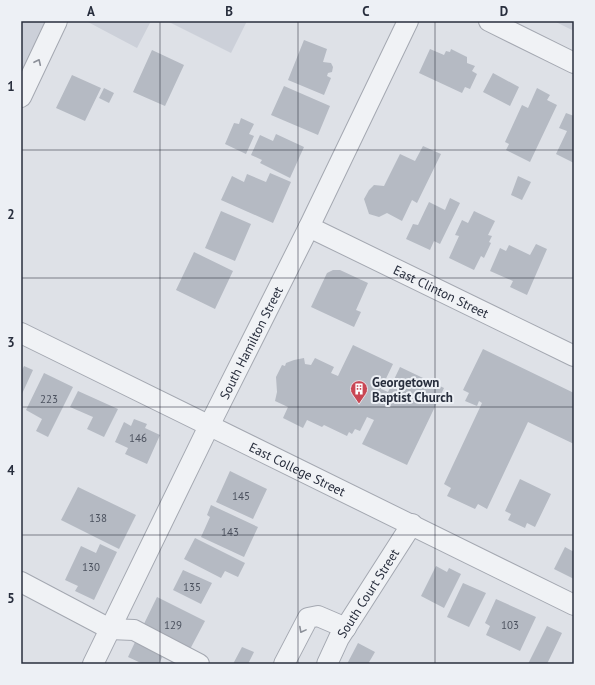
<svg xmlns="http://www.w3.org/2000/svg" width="595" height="685" viewBox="0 0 595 685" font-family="'PT Sans',sans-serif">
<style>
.built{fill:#ccd0d9}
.building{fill:#b5bac3}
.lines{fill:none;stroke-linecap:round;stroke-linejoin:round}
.minor-casing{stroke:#a4a8b1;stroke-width:22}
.minor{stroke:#f0f2f5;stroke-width:20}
.oneway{stroke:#8c9099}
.grid{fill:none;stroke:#282e3d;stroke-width:1;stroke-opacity:0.55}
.labels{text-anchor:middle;stroke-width:4;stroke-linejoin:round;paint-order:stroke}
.number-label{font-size:11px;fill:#4b515e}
.street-label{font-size:13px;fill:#282e3d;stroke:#edf0f5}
.poi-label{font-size:13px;font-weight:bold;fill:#282e3d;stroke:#edf0f5;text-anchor:start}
.neatline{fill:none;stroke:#282e3d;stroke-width:1.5}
.grid-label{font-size:13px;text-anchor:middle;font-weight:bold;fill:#282e3d}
</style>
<rect width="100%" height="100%" fill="#dee1e7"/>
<path class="built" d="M21,21H48L21,77Z
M86,21H151L137,48Z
M167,21H247L231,53Z
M554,21H574V31Z"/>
<path class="building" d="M304,40L327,49L323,62L331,63L333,67L332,72L328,73L327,76L331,78L324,95L288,80Z
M430,49L444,55L446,51L450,52L451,49L467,57V63L475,66L472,71L477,74L470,89L465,87L462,93L419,73Z
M152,50L184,65L165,106L133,92Z
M493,73L519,87L510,106L483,92Z
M72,75L101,88L85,121L56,108Z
M284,86L330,106L318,135L271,115Z
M104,88L114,93L109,103L99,98Z
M537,88L550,95L547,100L557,105L530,162L506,150L509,144L505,142L522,105L528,108Z
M566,113L574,116V163L556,154L567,131L559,128Z
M241,118L254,124L249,134L254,136L246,154L225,144L234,123L239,124Z
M276,134L304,147L290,178L260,163L262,160L251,155L260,135L273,141Z
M423,146L441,154L417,203L412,200L402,221L387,213L379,217L369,214L364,199L369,190L374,185L384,186L400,154L415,161Z
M270,173L291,182L273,223L221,200L232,176L244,182L247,174L266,182Z
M518,176L531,182L522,200L511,195Z
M450,198L460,203L440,244L434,241L430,250L406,239L413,224L418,225L429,202L445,210Z
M221,211L251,224L235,261L205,248Z
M474,211L495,221L488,235L492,236L489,242L491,243L484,258L481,256L474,270L449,258L459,236L455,235L462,220L468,223Z
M536,244L547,249L527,295L510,287L513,281L490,271L500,248L506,251L509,245L530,255Z
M194,252L233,271L215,309L176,290Z
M333,270H340L368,283L356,310L361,312L354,327L311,307L327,273Z
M353,345L393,364L381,389L388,392L400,367L444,388L407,465L362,444L374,420L367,417L360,431L355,429L352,434L349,432L347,436L324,425L322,427L307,420L303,428L283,418L288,407L275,401L277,392L276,377L282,365L285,366L286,363L294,360L304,358L305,364L311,365L315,358L334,367L331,373L338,376Z
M483,349L574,393V444L528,422L487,509L478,504L475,509L447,496L451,488L444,484L482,403L479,401L477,406L465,401L469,393L463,390Z
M24,366L33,370L21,396V372Z
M44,373L73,387L48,437L36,431L42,419L26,410Z
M78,391L118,409L104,437L87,429L93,417L70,407Z
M134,419L147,424L145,428L160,435L147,464L125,454L128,448L115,442L124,422L131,426Z
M230,471L267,489L253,519L216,502Z
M520,479L551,494L535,527L527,523L525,528L508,520L511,514L505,511Z
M78,487L136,515L119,549L61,520Z
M211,505L258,527L244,557L201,537L210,517L207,515Z
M195,538L245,563L238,577L225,571L221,578L184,559Z
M100,544L117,552L94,600L75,591L78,586L65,580L81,546L96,553Z
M565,547L574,552V579L554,569Z
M436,566L447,572L449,568L461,574L444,608L421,596Z
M183,570L212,583L201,604L173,590Z
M463,583L486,593L469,627L447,617Z
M157,597L205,621L188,653L141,630Z
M496,599L536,617L520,651L486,635L490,626L485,623Z
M547,626L562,633L547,664H528Z
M136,640L164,653L159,664H143L128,657Z
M358,643L375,652L368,664H347Z
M242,647L254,652L248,664H233Z"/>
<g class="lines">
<g class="minor-casing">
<g id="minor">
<path d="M489,21L574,63"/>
<path d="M21,97L57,21"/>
<path id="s1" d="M309,227L574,356"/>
<path id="s2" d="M21,333L574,605"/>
<path d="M21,582L110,629L134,630L199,664"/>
<path id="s3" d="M93,664L209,426L309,227L408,21"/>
<path d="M284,664L308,618L318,616L346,628"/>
<path id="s4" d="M327,664L339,638L412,524"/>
</g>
</g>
<use href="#minor" class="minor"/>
</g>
<defs><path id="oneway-chevron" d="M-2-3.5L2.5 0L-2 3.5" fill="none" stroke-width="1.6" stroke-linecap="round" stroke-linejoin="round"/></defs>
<g class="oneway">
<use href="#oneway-chevron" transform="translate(38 62) rotate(-65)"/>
<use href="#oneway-chevron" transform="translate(302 630) rotate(118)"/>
</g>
<path class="grid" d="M160,21V664M298,21V664M435,21V664M21,150H574M21,278H574M21,407H574M21,535H574"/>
<defs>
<g id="building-pin" transform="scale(0.9)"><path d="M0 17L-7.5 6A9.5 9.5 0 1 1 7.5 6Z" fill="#c94653" stroke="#edf0f5"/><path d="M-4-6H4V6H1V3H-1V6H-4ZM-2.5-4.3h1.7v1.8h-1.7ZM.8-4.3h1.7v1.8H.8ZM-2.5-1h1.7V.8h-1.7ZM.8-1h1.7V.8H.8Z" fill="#fff"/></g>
</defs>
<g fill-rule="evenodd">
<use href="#building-pin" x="359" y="389"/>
</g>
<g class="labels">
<g class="number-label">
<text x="49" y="403">223</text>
<text x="138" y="442">146</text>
<text x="241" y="500">145</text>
<text x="98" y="522">138</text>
<text x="230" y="536">143</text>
<text x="91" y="571">130</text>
<text x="192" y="591">135</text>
<text x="173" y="629">129</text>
<text x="510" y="629">103</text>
</g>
<g class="street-label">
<text dy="5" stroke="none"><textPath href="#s1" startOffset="147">East Clinton Street</textPath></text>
<text dy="5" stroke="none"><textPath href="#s3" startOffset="358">South Hamilton Street</textPath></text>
<text dy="5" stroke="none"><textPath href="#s2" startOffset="308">East College Street</textPath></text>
<text dy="5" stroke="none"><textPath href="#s4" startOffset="82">South Court Street</textPath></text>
</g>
<g class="poi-label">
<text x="372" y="387">Georgetown<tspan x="372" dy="15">Baptist Church</tspan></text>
</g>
</g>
<rect width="595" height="685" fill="none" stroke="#edf0f5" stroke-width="44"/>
<rect x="22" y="22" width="551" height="641" class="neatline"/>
<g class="grid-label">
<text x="91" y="16">A</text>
<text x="229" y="16">B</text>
<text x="366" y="16">C</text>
<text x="504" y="16">D</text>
<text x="11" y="91">1</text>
<text x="11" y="219">2</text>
<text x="11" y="347">3</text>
<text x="11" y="475">4</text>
<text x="11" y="603">5</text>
</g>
</svg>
